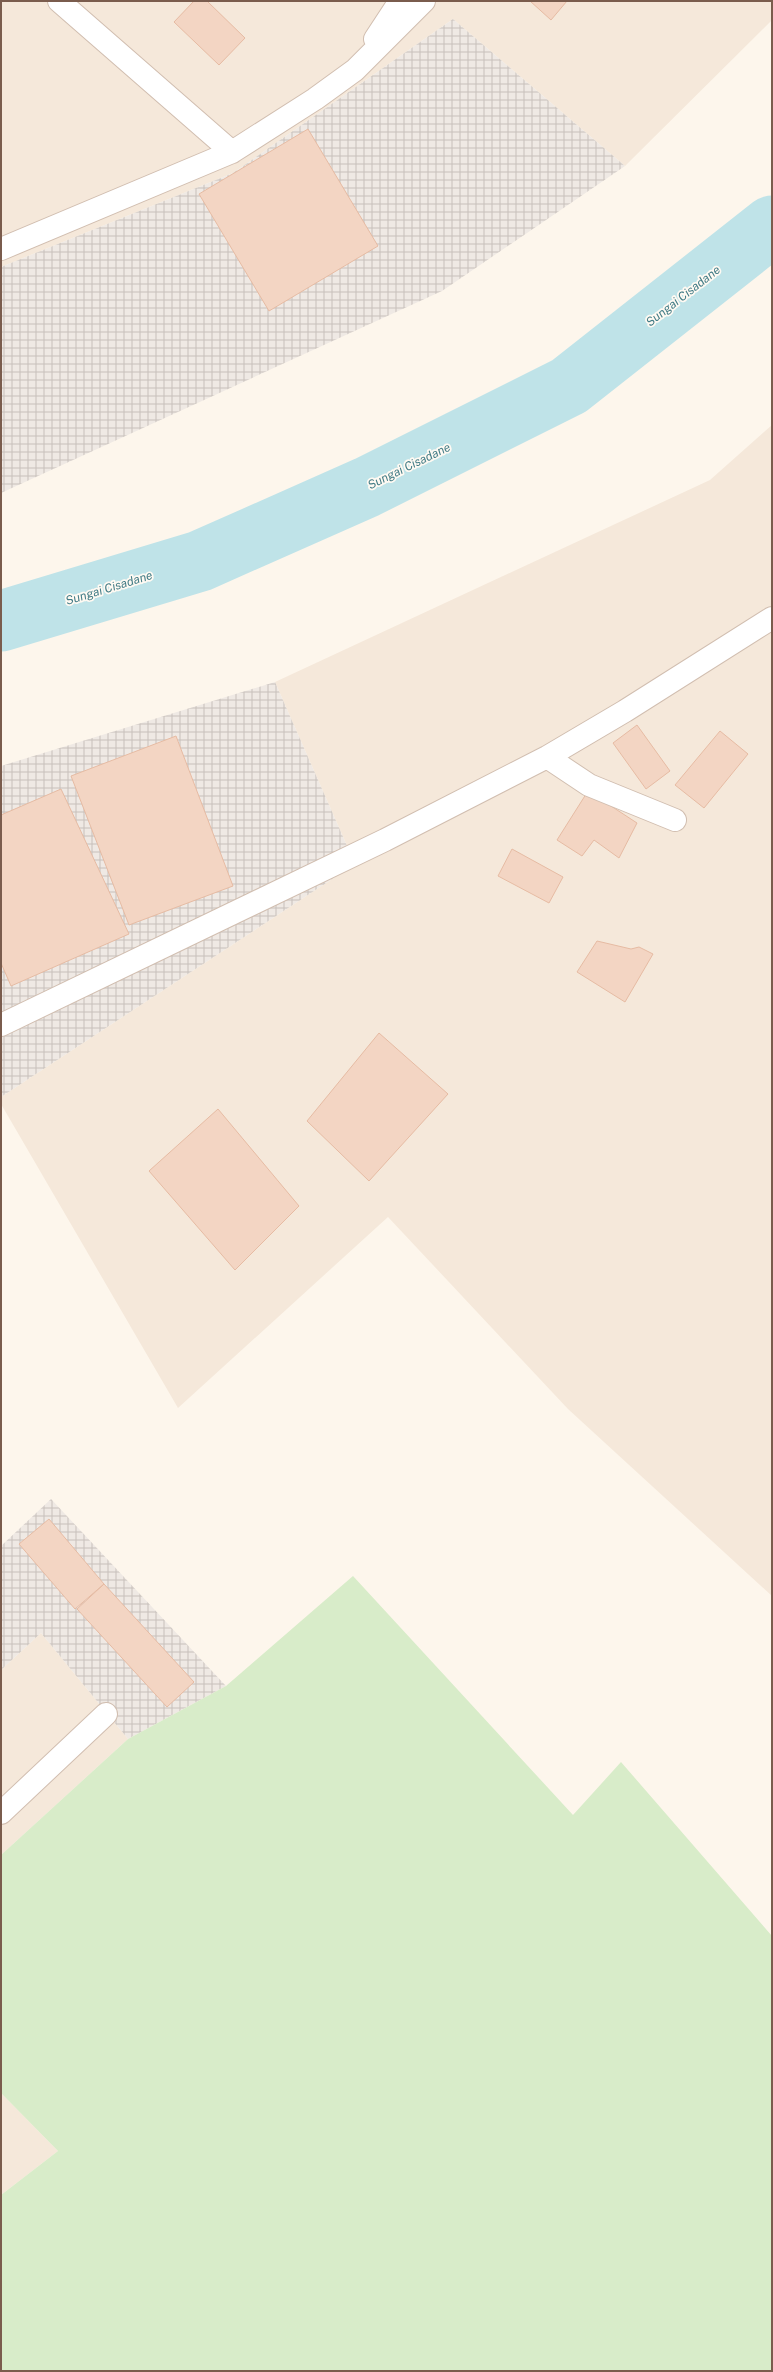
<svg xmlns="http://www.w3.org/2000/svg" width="773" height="2372" viewBox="0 0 773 2372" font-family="'Public Sans',sans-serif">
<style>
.residential{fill:#f5e8da}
.industrial{fill:url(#industrial-grid)}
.green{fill:#d8ecc9}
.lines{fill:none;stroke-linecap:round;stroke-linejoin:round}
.river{stroke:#bfe3e8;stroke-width:61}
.building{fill:#f3d5c3;stroke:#e6bba3}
.minor-casing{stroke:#d1beb0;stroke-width:24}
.minor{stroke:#fff;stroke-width:22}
.labels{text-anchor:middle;stroke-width:3.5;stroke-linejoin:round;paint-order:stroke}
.water-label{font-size:12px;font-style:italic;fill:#437c86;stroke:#fffaf3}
</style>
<defs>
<pattern id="industrial-grid" width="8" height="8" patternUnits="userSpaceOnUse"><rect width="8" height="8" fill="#efe9e4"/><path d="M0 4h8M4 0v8" fill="none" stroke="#c7c0bb"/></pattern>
</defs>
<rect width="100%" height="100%" fill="#fdf6ec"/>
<path class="residential" d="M1,1H772V20L625,166L453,19L233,173L1,267Z
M772,425V1596L568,1409L388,1217L178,1408L1,1104V1097L355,864L275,682L710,480Z
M41,1633L128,1739L1,1855V1670Z
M1,2093L58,2151L1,2195Z"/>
<path class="industrial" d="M453,19L625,166L442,291L1,493V267L233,173Z
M275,682L355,864L1,1097V766Z
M51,1499L226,1686L128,1739L41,1633L1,1670V1546Z"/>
<path class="green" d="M353,1576L573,1815L621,1762L772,1936V2371H1V2195L58,2151L1,2093V1855L128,1739L226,1686Z"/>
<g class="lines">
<path class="river" d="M1,621L200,561L367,487L569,386L772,226"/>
</g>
<path class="building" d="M194,1H207L245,38L219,65L174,22Z
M530,1H567L551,20Z
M308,129L378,246L269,311L199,194Z
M637,725L670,771L646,789L613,743Z
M720,731L748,754L704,808L675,785Z
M176,736L233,886L129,925L71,776Z
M61,789L129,934L11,986L1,963V815Z
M588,791L637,823L619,858L594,840L582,856L557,840Z
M512,849L563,877L549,903L498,876Z
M597,941L631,949L639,947L653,954L625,1002L577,972Z
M379,1033L448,1094L369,1181L307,1121Z
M218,1109L299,1206L235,1270L149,1171Z
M49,1519L104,1584L75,1609L19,1544Z
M104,1584L194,1682L167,1707L77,1609Z"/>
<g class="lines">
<g class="minor-casing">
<path id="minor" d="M59,1L232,152
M375,39L400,1
M1,249L232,152L315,99L355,70L424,1
M547,757L589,785L675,820
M1,1025L385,840L547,757L625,711L772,618
M1,1813L106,1714"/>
</g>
<use href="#minor" class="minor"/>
</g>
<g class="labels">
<g class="water-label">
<text transform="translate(683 296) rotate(-38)" y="4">Sungai Cisadane</text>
<text transform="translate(409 466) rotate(-26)" y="4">Sungai Cisadane</text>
<text transform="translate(109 588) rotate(-17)" y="4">Sungai Cisadane</text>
</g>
</g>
<rect width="773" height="2372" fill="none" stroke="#7a5c4d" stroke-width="4"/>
</svg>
